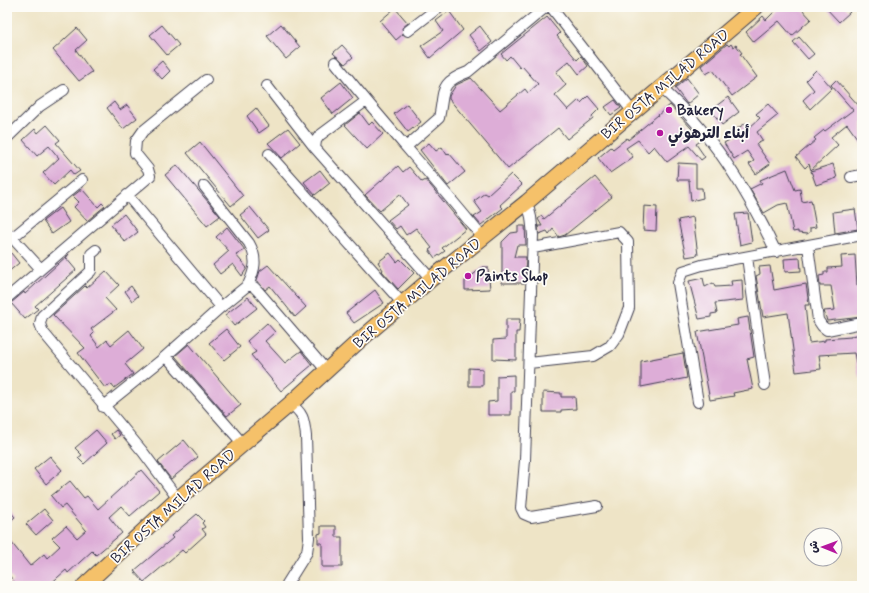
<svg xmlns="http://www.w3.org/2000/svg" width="869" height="593" viewBox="0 0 869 593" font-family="Mynerve,'Playpen Sans Arabic',sans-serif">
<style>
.building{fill:#ddadd7}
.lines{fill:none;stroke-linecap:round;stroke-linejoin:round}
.minor-casing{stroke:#413f50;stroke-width:12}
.primary-casing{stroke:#413f50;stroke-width:17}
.minor{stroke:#fff;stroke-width:10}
.primary{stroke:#f5c16b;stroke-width:15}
.poi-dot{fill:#b5179e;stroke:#fdfcf7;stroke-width:1.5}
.labels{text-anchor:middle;stroke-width:3.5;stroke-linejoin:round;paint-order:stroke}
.street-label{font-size:15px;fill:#22223b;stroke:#fdfcf7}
.poi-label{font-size:15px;font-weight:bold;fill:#22223b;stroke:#fdfcf7;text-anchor:start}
</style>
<rect width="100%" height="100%" fill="#fdfcf7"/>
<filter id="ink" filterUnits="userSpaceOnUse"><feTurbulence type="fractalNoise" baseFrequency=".025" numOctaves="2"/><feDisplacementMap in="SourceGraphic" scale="8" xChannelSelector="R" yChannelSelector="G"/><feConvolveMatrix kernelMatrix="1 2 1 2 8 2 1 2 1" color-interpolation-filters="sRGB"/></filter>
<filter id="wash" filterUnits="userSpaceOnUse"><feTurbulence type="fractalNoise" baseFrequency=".012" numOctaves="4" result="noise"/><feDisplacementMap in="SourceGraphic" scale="16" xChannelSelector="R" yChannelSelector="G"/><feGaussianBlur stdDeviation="0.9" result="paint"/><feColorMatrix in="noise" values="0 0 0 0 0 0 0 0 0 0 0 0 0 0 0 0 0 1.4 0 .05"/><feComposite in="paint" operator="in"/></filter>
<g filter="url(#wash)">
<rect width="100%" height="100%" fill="#eee4c6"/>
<g id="blocks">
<path class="building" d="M779,7H800L811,19L792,36L779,21L754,42L746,32L763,16L766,20Z
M825,7H845L850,12L839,22Z
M395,8L408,23L402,28L403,34L396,40L380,21Z
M449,11L463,30L430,58L421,46L443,31L436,21Z
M547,17L560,33L557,36L577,60L581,56L588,66L579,74L569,61L556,72L566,85L555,95L568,110L579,100L581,103L588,96L599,109L592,116L593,118L567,139L558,128L508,169L449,99V96L456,85L471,78L500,110L525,89L528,93L538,84L522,66L520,68L510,56L506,60L501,54Z
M281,24L300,47L286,59L267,36Z
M162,25L179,45L167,55L150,35Z
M480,26L492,42L481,51L469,35Z
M77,28L87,40L76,50L92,72L79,81L53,50Z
M799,37L814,54L808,59L793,42Z
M727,44L729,46L731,44L733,47L736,45L742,53L740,54L757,77L732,96L713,70L706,74L701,66Z
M342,45L353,57L345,64L333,53Z
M162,61L170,71L162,79L153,69Z
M816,70L832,88L810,109L803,100L814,90L806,80Z
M687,78L699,94L687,104L675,88Z
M836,80L859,106L862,103V145L847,124L831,137L838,145L811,170L809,164L805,168L796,157L816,140L814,138L824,130L825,131L853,110L831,85Z
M341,82L353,98L333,114L321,98Z
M728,97L739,112L722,125L711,110Z
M615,100L621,108L611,115L605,107Z
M114,102L120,110L127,105L137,118L123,129L107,108Z
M407,104L421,122L408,132L394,114Z
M768,104L778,115L757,132L763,141L756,144L770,164L756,174L749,164L754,161L747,151L734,159L724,143L738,135L735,130L746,123L749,128L760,118L756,114Z
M670,105L702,140L696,144L705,157L701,160L689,146L667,162L654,146L648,152L638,140L626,148L633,157L610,173L598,158L611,147L613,149L627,138L628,140Z
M256,108L269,126L259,133L247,116Z
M360,113L369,125L372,122L383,134L367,149L345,125Z
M47,125L60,140L56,143L80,171L74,175L70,170L54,185L43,173L59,158L49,146L37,156L23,140L35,129L38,133Z
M288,128L300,143L282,158L268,143Z
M200,142L243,196L231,206L187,153Z
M429,143L436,151L442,147L447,155L449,153L465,172L448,186L420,150Z
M678,163L696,164V188H702L703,198L691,201L689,180H677Z
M833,164L837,178L816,185L811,171Z
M177,165L220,216L207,226L165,175Z
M398,166L403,172L409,167L422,182L426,180L466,229L442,248L445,251L435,258L429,250L432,248L416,228L406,235L400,226L396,229L388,220L408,205L400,194L380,211L365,195Z
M787,169L795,190L800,189L802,202L811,200L816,227L810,228V232L807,234L798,233V231L793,232L787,203L778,205L764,213L750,189L762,183L760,180Z
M320,170L330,183L315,195L304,182Z
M511,174L522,185L500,205L503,208L481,225L474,217L482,212L474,201L485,193L488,195Z
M595,177L612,197L565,235L559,237L553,229L549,234L547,231L539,234L538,226H542L538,219L542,216L544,219Z
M82,189L98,207L102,203L105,206L87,221L74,207L79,202L73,196Z
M644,206L657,207L656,231L643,230Z
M250,207L269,230L258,238L240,215Z
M60,208L69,222L52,234L43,221Z
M855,209L858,229L835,233L833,212Z
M748,213L752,242L740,245L735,214Z
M124,214L138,232L125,242L111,225Z
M693,217L698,255L686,257L678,220Z
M518,226H525L526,245H517L514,257H526L525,283H502V242L511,233L518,232Z
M227,227L245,250L236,255L247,268L242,276L233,264L220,274L213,265L229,251L216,237Z
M7,248L19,263L7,273Z
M390,253L397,262L400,259L414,273L398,289L382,271L383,270L378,262Z
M69,254L66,258L76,270L35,306L38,309L25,319L11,303L24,292L25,294Z
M855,255L857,285L860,284L862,297V317L827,321L824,311L835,310L831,286H820L819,276L824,275V272H828V268L842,267L841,256Z
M800,258L801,271L785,272L784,259Z
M268,265L306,307L295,317L270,286L265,290L257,280L260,271Z
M770,266L774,290L806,284L809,305H805L809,343L825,341V339L851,337V336L862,334V377H859L854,353L819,355L821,369L796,372L788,313L763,317L756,276L760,274L759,267Z
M483,267H488L490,289L465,290V281Z
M106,271L119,285L105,298L116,310L91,329L94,333L91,336L99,347L107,340L111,345L129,330L143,349L125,364L133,374L114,388L111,384L105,388L78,353L85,348L53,315L85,286L87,288Z
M703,278L705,287L713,283L715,287L732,286L731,281L742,280L743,300L715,303L717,313L711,314V317L699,319L689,281Z
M131,286L138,296L132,301L125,291Z
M375,290L384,303L354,323L346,313Z
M248,297L257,308L234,326L225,315Z
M748,317L754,357L747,359L753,389L733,393L734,396L710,400L697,332L738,325L737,319Z
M506,319H520L519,332H516V360L493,359V340L506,339Z
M267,323L275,332L265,341L285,363L301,351L312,365L281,391L251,355L256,352L247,341Z
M226,329L240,347L224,360L209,343Z
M189,344L241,405L227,416L175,356Z
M683,353L687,378L641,387V361Z
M469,368L483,369V386H469Z
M514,375V391H511V415H488V402L497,401V376Z
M543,392L561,393V397H575L576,409L561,410V412H543Z
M96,430L107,443L84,464L78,458L82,455L75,448Z
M116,430L120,435L115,439L111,434Z
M184,440L198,457L171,479L158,462Z
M50,456L62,470L46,484L34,469Z
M141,470L159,491L130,516L121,506L109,517L122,533L96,555L92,551L68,573L66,570L48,586H8L14,581L7,573V537L30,566L44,554L47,558L60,546L52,538L66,526L77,538L86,530L65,505L61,508L51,496L70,481L84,498L87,496L98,509Z
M7,508L15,517L7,524Z
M44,509L53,520L36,535L26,524Z
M197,514L204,521L202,523L205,527L202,529L206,534L185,553L182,550L144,582L134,571L173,538L171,536Z
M321,526H336V537H342V567H322V543H318V534L321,533Z"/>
</g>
</g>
<g filter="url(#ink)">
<use href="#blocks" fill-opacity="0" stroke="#413f50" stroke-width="1"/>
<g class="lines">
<g class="minor-casing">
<path id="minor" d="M551,7L632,111
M408,31L439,7
M335,62C382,122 435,178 483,238
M267,86L315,148L431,279
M660,87C712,132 747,190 776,252
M7,138L40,106L64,90
M406,147L439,118C445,91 438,83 468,72L546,7
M315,148L316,141L319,136L366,101
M269,154L403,304
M851,177L862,175
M204,186L249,243C258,259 255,270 248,285
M127,195L221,307
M527,202L531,217L533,235L525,460L521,508L524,514L531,517L597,506
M7,232L40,268
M12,238L82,180
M808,246L818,320L822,326L827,330L862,323
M96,250L91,254V271L42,316L40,324L43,332L143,452L178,499
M747,257L765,385
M7,298L150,176L148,169L135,153L136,141L143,131L206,80
M166,356L243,444
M529,363L593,356L610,346L619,334L629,308L628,242L619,232L533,248
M698,402L678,283L683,271L702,265L862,235
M103,407L159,362L221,307L248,285L254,287L258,291L326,370
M287,584L307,552L309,538L306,436C304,420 304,413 290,404"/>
</g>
<g class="primary-casing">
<path id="primary" d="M84,586L178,499L290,404L360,340L431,279L527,202L756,7"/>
</g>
<use href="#minor" class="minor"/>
<use href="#primary" class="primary"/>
</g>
</g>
<g class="poi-dot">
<circle cx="669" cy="110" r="4"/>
<circle cx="660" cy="133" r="4"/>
<circle cx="468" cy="276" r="4"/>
</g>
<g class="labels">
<g class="street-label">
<text transform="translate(665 84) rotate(-40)" y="5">BIR OSTA MILAD ROAD</text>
<text transform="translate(417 293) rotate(-40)" y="5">BIR OSTA MILAD ROAD</text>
<text transform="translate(173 506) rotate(-42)" y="5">BIR OSTA MILAD ROAD</text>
</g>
<g class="poi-label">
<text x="677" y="115">Bakery</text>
<text x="668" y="138">أبناء الترهوني</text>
<text x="476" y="281">Paints Shop</text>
</g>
</g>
<rect width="869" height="593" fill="none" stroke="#fdfcf7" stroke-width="24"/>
<g transform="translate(823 547) rotate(271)"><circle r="19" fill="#fdfcf7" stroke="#a5a5ac"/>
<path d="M0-3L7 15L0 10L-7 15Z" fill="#b5179e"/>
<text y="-6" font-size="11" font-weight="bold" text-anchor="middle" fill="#22223b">ش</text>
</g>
</svg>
